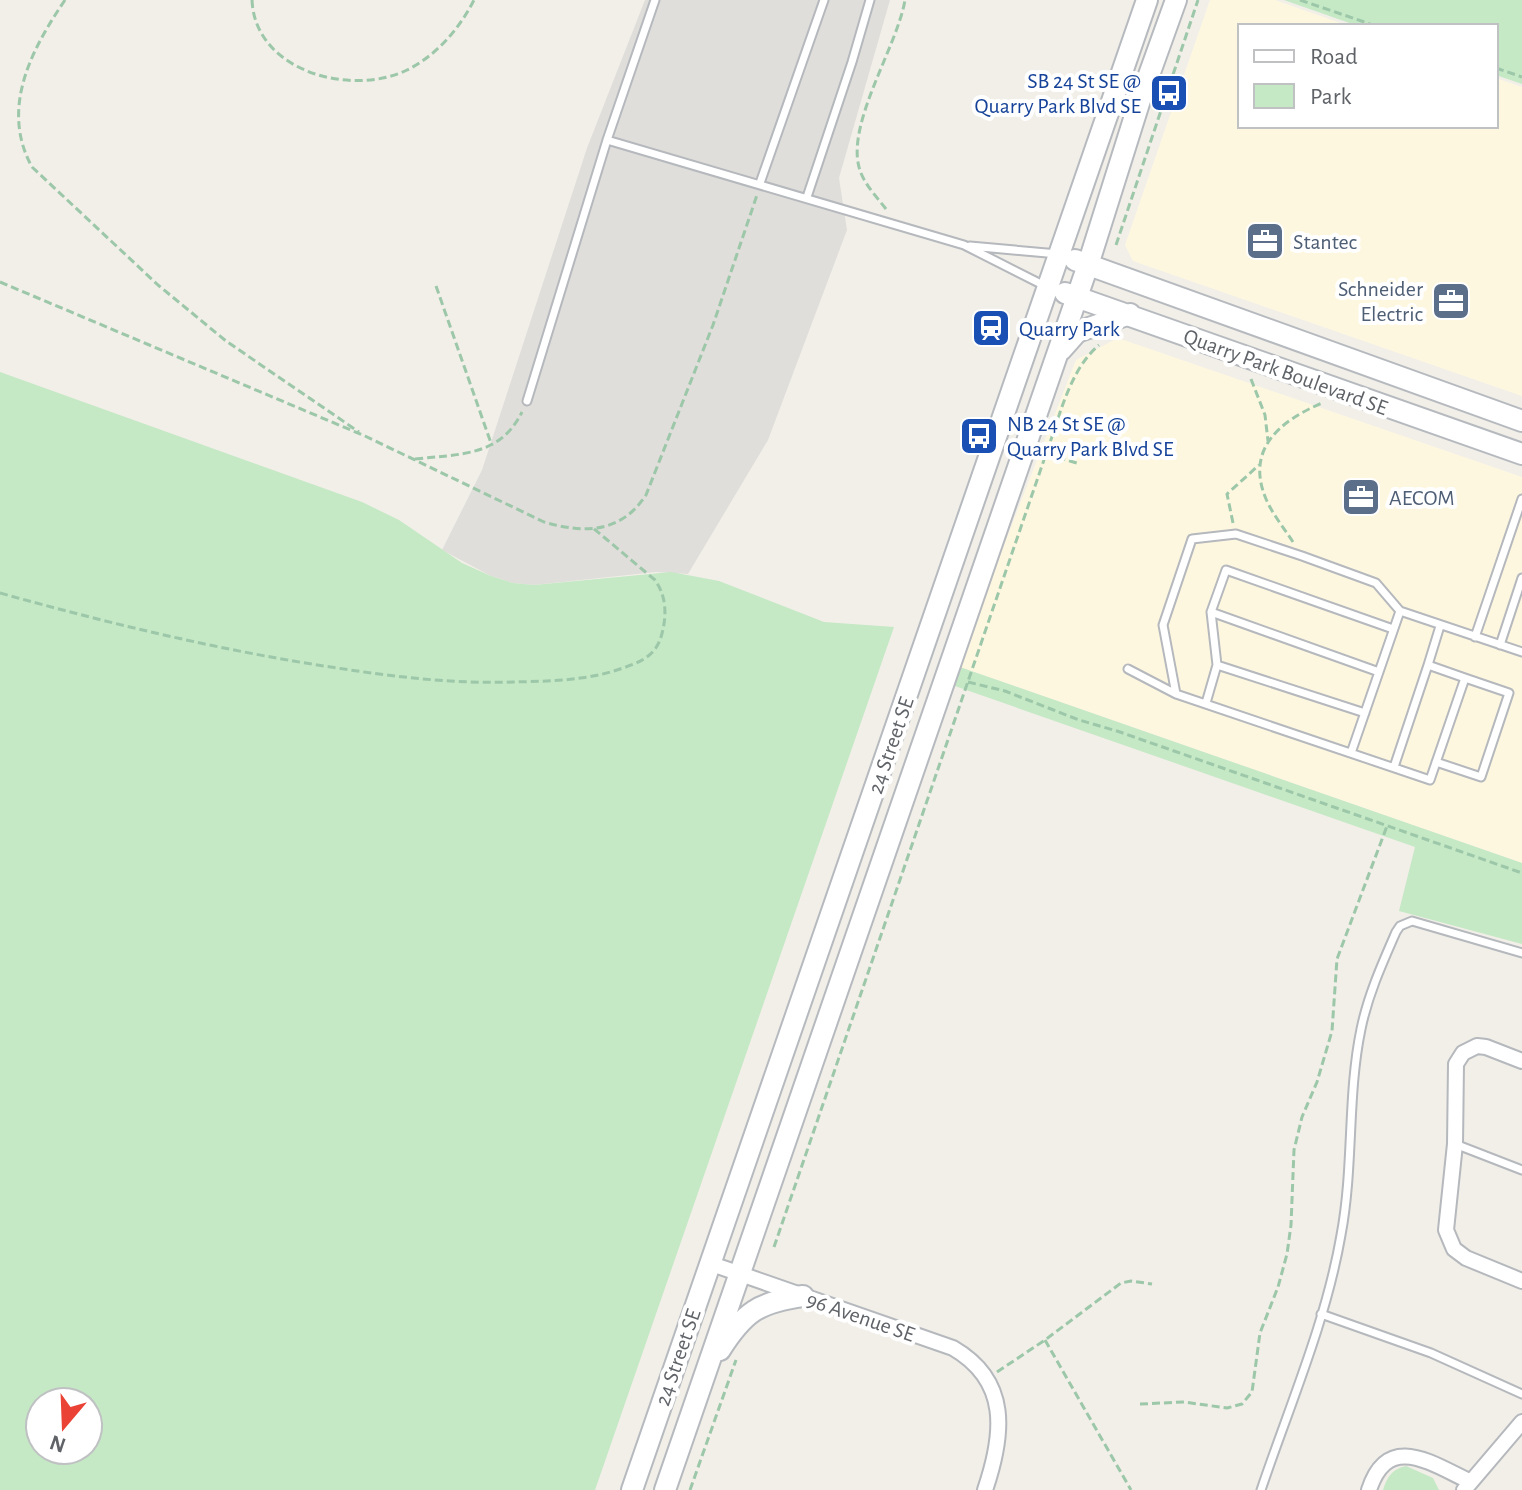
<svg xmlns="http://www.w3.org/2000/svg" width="1522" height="1490" viewBox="0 0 1522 1490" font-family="'Alegreya Sans',sans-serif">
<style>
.commercial{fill:#fef7e0}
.industrial{fill:#e0deda}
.green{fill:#c5e8c5;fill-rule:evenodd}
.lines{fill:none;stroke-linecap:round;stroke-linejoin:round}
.service-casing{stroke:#b5b8bc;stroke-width:11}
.minor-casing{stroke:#b5b8bc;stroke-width:18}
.secondary-casing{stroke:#b6babf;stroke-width:24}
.path{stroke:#9cc7a9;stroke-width:3;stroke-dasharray:8 4;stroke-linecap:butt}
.service{stroke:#fff;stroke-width:7}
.minor{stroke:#fff;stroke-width:14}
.secondary{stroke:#fff;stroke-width:20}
.labels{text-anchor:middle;stroke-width:8;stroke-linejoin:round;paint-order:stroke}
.transit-label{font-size:22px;fill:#164399;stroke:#fff;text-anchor:start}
.service-label{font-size:22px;fill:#4e5e75;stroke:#fff;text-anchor:start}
.street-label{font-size:22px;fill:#5f6368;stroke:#fff}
</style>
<rect width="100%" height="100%" fill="#f1efe8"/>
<path class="commercial" d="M1210,0H1275L1349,26H1240V126H1496V78L1522,87V396L1133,261L1125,245Z
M1118,338L1522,477V863L957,666L1076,360Z"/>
<path class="industrial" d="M645,0H890L839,178L847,230L768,440L688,574L656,572L534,585L513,583L491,576L442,550L482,470L587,148Z"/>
<path class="green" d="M1284,0H1522V84L1496,75V26H1358Z
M0,372L362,502L399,520L462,563L491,576L513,583L534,585L671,572L719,581L824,622L894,627L595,1490H0ZM40,1402H88V1450H40Z
M957,666L1522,863V944L1399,911L1415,847L952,685Z
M1406,1466L1433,1478L1439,1490H1383C1387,1477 1392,1469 1406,1466Z"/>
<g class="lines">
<g class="service-casing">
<path id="service" d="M607,140L964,245L1047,287
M760,183L824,0
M807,197L852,62L870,0
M970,246L1058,254
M527,401L607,140L655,0
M1211,612L1226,570L1393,629
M1440,626L1428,665L1465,678L1430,780L1176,694L1163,625L1192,539L1236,534L1302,556L1376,583L1400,611L1522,652
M1475,637L1522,499
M1500,645L1522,578
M1217,665L1211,612L1379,672
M1128,669L1176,694
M1206,703L1217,665L1365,713
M1351,753L1400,611
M1436,762L1481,777L1509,693L1465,678
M1394,767L1428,665
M1455,1144L1522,1170
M1321,1314L1431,1353L1522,1394
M1261,1490C1289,1407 1326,1322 1341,1235C1354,1166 1347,1096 1361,1029C1368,995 1382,964 1396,932L1400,926L1412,921L1522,953"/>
</g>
<g class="minor-casing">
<path id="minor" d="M1522,1061L1486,1047L1477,1046L1463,1053L1456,1064L1455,1144L1446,1230L1454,1249L1466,1258L1522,1281
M709,1263L953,1348C1010,1381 1004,1434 985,1490
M1369,1490C1388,1431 1432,1464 1471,1482
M1464,1490L1522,1422"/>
</g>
<g class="secondary-casing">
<path id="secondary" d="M1075,260L1522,421
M1065,293L1522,454
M1061,350L1077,332L1130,314
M720,1350C744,1312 759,1302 803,1296
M632,1490L1147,0
M665,1490L1088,265L1140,100L1176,0"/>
</g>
<path class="path" d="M65,0C31,50 0,109 32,167L158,285L226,341L359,432
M252,0C255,72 352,97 407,70C436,56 460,28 474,0
M1300,0L1376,26
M1496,68L1522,77
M886,209C876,196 863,183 859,167C847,122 897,47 905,0
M1116,245L1198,0
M0,282L365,436L544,522C585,534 621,533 646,495L713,325L757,195
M436,286L492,446
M1251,379L1265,415L1268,441
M1046,454L1080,464
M415,459C459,454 500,457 522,412
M1233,523L1227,494L1259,465
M1293,542C1284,528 1273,515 1266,499C1245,449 1280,421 1322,403
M0,593C111,624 223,651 337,668C396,677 454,684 513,682C549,681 585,681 620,669C638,663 655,657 661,637C667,617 667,597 655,580L593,528
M968,682L1005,691L1079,720L1117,731L1522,873
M774,1247L1046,454C1059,419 1069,370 1099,345
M1045,1340L1131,1490
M997,1372L1045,1340L1121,1283L1131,1281L1152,1284
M1140,1404L1184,1402L1227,1408L1242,1404L1252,1392L1260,1333L1278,1287L1287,1254L1291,1225L1294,1150L1302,1117L1317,1082L1332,1031L1337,959L1387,826
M690,1490L736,1360"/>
<use href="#service" class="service"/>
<use href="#minor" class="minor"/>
<use href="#secondary" class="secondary"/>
</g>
<defs>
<g id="bus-square" transform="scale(2)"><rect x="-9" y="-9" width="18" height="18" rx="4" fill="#1a4fb4" stroke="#fff"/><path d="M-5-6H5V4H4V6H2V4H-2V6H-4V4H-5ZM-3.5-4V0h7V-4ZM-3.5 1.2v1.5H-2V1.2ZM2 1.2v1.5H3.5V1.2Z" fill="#fff"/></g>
<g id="office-square" transform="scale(2)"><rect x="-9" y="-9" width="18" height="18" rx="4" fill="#5c6f8a" stroke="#fff"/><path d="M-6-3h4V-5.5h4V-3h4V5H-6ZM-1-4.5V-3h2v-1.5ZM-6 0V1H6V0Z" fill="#fff"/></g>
<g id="station-square" transform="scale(2)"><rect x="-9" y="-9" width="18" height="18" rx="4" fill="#1a4fb4" stroke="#fff"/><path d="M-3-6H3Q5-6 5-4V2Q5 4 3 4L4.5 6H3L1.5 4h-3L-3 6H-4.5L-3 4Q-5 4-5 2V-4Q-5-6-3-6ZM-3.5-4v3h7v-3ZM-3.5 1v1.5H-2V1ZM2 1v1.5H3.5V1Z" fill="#fff"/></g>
</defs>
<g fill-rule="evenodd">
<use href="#bus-square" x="1169" y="93"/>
<use href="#office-square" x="1265" y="241"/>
<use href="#office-square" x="1451" y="301"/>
<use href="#station-square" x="991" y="328"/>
<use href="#bus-square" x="979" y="436"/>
<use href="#office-square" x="1361" y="497"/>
</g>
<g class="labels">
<g class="transit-label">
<text x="1141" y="88" text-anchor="end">SB 24 St SE @<tspan x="1141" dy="25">Quarry Park Blvd SE</tspan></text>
<text x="1019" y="336">Quarry Park</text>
<text x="1007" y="431">NB 24 St SE @<tspan x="1007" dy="25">Quarry Park Blvd SE</tspan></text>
</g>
<g class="service-label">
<text x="1293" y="249">Stantec</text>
<text x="1423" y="296" text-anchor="end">Schneider<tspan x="1423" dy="25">Electric</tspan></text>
<text x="1389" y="505">AECOM</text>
</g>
<g class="street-label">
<text transform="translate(1286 371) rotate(20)" y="8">Quarry Park Boulevard SE</text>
<text transform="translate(890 745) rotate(-71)" y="8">24 Street SE</text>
<text transform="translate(861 1316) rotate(19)" y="8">96 Avenue SE</text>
<text transform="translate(677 1357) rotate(-71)" y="8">24 Street SE</text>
</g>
</g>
<rect x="1238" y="24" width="260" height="104" fill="#ffffff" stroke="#bfc1c3" stroke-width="2"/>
<rect x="1254" y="50" width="40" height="12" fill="#ffffff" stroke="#bfc1c3" stroke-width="2"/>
<text x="1310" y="64" font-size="24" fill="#5f6368">Road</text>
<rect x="1254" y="84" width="40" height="24" fill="#c5e8c5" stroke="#bfc1c3" stroke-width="2"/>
<text x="1310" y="104" font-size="24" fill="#5f6368">Park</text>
<g transform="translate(64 1426) rotate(199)"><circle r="38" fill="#ffffff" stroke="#bfc1c3" stroke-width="2"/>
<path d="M0-6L14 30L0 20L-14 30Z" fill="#ea4335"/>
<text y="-12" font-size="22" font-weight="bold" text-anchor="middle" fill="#5f6368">N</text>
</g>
</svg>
